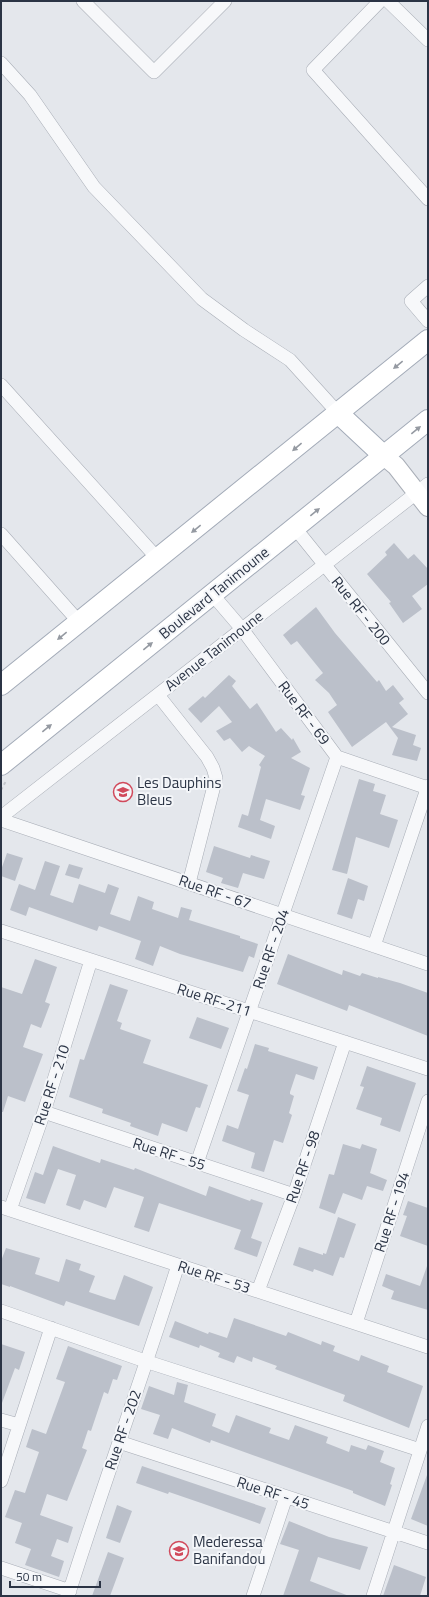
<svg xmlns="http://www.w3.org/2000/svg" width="429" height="1597" viewBox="0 0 429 1597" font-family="'Titillium Web',sans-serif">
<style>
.building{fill:#bbc0ca}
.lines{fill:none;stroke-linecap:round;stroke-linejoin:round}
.minor-casing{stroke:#a9aeb7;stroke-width:14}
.secondary-casing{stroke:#a9aeb7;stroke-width:20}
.primary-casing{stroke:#a3abb8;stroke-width:22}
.path{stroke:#c2c5cb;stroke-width:2;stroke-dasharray:3 3;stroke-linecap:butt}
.minor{stroke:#f7f8fa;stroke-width:13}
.secondary{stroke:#fff;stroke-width:18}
.primary{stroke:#fff;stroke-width:20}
.oneway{fill:#959aa2}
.labels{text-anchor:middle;stroke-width:4;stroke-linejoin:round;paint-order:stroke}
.street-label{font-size:15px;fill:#2b3445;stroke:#f4f6f9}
.poi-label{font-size:15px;fill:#2b3445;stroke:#f4f6f9;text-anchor:start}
</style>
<rect width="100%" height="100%" fill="#e4e7ec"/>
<path class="building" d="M394,543L408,559L414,554L428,569V584L412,596L422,609L403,623L389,603L391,602L367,574L387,555L385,552Z
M316,607L335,633L377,682L379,680L386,691L393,685L404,699L399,703L408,714L392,727L416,735L413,745L421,748L417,761L392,755L398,738L386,722L352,747L328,712L337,705L329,693L315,680L323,673L297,641L291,645L283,635Z
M229,675L236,681L232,686L250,709L257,703L276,732L281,728L292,740L293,738L301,752L291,758L310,768L301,795L305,796L300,810L266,799L260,820L275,826L271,839L238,827L242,814L248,816L261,767L259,765L265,756L249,746L242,752L230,738L224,741L216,731L232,722L219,706L201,723L188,709L203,696L205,698Z
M359,779L375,784L373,791L386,795L380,814L398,820L389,848L356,837L347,874L332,870Z
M214,846L250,858L251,855L270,861L264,879L243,873L238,888L221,883L223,878L206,872Z
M7,853L23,858L15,881L1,876V870Z
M45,861L60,866L50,895L73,903L79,884L105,893L108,884L119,888L110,914L130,921L138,896L154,902L152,909L178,918L181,907L192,910L189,920L240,936V938L258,944L254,958L249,956L243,972L180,954L160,946L153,966L135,959L141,941L99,926L97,931L29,907L26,916L10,910L19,884L35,890Z
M69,864L83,868L79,879L65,875Z
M348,878L368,886L364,901L358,899L352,919L337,914Z
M288,954L342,975L343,970L360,976L362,973L378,978V977L400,983L428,993V1036L349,1005L347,1011L277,984Z
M35,959L57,967L45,1002L50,1004L41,1028L31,1024L23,1047L43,1054L25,1102L8,1096L3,1112H1V987L22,994Z
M110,984L128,990L117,1021L122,1023L120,1029L151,1040L143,1063L208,1085L200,1108L196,1107L187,1132L162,1123L158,1136L130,1126L131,1123L102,1113L103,1109L69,1097L80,1059L84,1060Z
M197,1017L229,1028L221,1049L189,1038Z
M255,1044L269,1048L268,1051L318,1067L314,1080L296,1074L290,1092V1094L294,1096L289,1113L292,1115L283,1143L274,1140L264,1172L251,1168L255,1153L222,1141L227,1125L238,1129L249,1095L237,1091L245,1068L247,1069Z
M367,1066L416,1083L400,1132L380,1125L382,1118L356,1109L364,1087L360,1086Z
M343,1144L360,1149L362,1144L377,1149L370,1173L387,1180L383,1191L367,1186L362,1200L343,1193L335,1214L319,1208L329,1174L334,1175Z
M53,1146L100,1163L101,1159L134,1170L135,1168L206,1196L209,1186L250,1201L251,1199L263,1203L251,1238L262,1242L257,1257L234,1249L241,1230L159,1203L149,1232L134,1227L144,1197L114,1187L106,1208L84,1200L80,1210L66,1205L76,1175L58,1169L45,1204L26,1198L35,1172L43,1175Z
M408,1201L428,1208V1246L400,1236L407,1216L403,1215Z
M338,1217L356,1224L344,1258L340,1257L333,1276L314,1269L313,1272L293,1265L299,1247L323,1255V1253L326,1254Z
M6,1248L40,1258L35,1274L59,1282L66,1259L81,1264L79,1270L95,1276L89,1292L110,1299L115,1300L124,1275L153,1287L139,1326L66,1301L64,1306L10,1286V1287L1,1284V1261Z
M427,1266L428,1310L391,1299L394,1291L382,1286L386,1274L420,1286Z
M234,1318L286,1336L288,1332L321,1345L322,1341L335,1346L333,1351L359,1361L361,1355L389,1366L387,1372L423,1386L409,1428L343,1401L345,1395L275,1369L277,1366L253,1357L252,1362L237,1356L234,1363L218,1357L220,1353L200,1345L199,1348L169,1337L175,1321L208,1334L209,1332L227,1338Z
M1,1344L25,1352L19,1370L15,1368L2,1403H1Z
M68,1346L122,1366L117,1380L113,1379L108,1394L104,1392L91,1431L88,1430L82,1448L87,1450L67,1501L47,1494L40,1515L73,1527L68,1543L57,1539L51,1556L64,1561L59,1577L25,1565L31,1549L15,1543L22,1523L5,1517L15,1490L25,1493L39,1452L26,1447L32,1429L46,1434L65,1382L56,1379Z
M177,1382L188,1385L184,1402L216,1414L212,1426L229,1433L236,1415L271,1428L269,1433L289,1440L295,1425L328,1437L326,1443L349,1452L351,1445L366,1450L368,1445L384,1451L380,1462L395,1468L390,1484L392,1485L385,1506L353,1493V1491L211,1440L210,1443L172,1428L168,1439L153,1434L160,1415L141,1409L149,1386L174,1395Z
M142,1466L266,1508L260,1524L204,1504L169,1492L168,1494L136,1483Z
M427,1475H428V1526L411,1519Z
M117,1505L132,1511L120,1543L106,1538Z
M289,1521L329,1537L368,1547L360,1570L318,1557L310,1581L349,1596H283L299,1550L280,1544Z
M108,1552L124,1558L110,1596H92Z
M394,1565L426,1577L420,1596H383Z"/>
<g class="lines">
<g class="minor-casing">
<path id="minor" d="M83,1L154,72L225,1
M380,1L313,70L428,199
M388,1L428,40
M1,63L30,95L94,187L202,299L244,330L290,360L338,413
M428,286L411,301L428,321
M1,385L158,559
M295,528L428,693
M1,534L79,622
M212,594L242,629L337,757L428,788
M158,695L207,757L213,768L216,778L189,883
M1,817L428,484
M1,820L428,964
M1,931L428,1069
M374,946L428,786
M44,1112L294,1195
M197,1163L337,757
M1,1207L428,1347
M10,1210L44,1112L91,960
M258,1291L294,1195L345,1042
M1,1311L148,1362L420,1450
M356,1323L428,1101
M1,1420L19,1425
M119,1442L428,1543
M1,1481L51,1328
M1,1568L70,1591
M68,1596C103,1485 143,1376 178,1265
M253,1596L286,1497
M373,1596L428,1426"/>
</g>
<g class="secondary-casing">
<path id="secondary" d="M384,456L396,466L428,507"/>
</g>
<g class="primary-casing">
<path id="primary" d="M338,413L384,456
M1,685L428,340
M1,765L428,420"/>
</g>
<path class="path" d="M1,790L6,781"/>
<use href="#minor" class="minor"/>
<use href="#secondary" class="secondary"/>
<use href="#primary" class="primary"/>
</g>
<defs><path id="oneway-solid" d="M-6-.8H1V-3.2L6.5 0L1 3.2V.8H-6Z"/></defs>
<g class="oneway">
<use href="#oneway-solid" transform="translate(398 365) rotate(141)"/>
<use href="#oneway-solid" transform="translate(416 430) rotate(-39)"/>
<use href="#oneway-solid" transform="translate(297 447) rotate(140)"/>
<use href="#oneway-solid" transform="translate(315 512) rotate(-39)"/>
<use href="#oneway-solid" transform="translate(196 529) rotate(141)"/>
<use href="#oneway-solid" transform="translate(62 636) rotate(141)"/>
<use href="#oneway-solid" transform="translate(148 646) rotate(-39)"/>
<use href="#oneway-solid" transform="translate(47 728) rotate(-39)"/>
</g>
<defs>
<g id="school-ring" transform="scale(1)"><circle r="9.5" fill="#f4f6f9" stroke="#d1495b" stroke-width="1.5"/><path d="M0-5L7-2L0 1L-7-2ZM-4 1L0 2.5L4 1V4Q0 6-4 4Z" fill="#d1495b"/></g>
</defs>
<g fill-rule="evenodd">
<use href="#school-ring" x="123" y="792"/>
<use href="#school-ring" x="179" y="1551"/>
</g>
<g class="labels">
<g class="street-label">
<text transform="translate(214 593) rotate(-39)" y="5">Boulevard Tanimoune</text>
<text transform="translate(361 611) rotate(51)" y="5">Rue RF - 200</text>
<text transform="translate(214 651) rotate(-38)" y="5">Avenue Tanimoune</text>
<text transform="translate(304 713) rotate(53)" y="5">Rue RF - 69</text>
<text transform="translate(215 892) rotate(19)" y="5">Rue RF - 67</text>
<text transform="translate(271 949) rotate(-71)" y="5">Rue RF - 204</text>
<text transform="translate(214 1000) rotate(18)" y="5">Rue RF-211</text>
<text transform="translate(52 1085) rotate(-72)" y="5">Rue RF - 210</text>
<text transform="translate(169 1154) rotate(18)" y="5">Rue RF - 55</text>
<text transform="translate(303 1167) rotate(-71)" y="5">Rue RF - 98</text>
<text transform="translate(392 1212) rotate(-72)" y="5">Rue RF - 194</text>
<text transform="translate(214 1277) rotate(18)" y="5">Rue RF - 53</text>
<text transform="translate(123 1430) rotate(-71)" y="5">Rue RF - 202</text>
<text transform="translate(273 1493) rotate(18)" y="5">Rue RF - 45</text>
</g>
<g class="poi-label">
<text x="137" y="788">Les Dauphins<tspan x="137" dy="17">Bleus</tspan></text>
<text x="193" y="1547">Mederessa<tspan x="193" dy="17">Banifandou</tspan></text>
</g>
</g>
<rect width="429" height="1597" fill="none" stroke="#2b3445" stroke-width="4"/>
<path d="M10 1581v6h90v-6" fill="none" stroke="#2b3445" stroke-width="2"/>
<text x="16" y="1581" font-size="12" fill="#2b3445" stroke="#f4f6f9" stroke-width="3" paint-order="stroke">50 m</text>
</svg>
